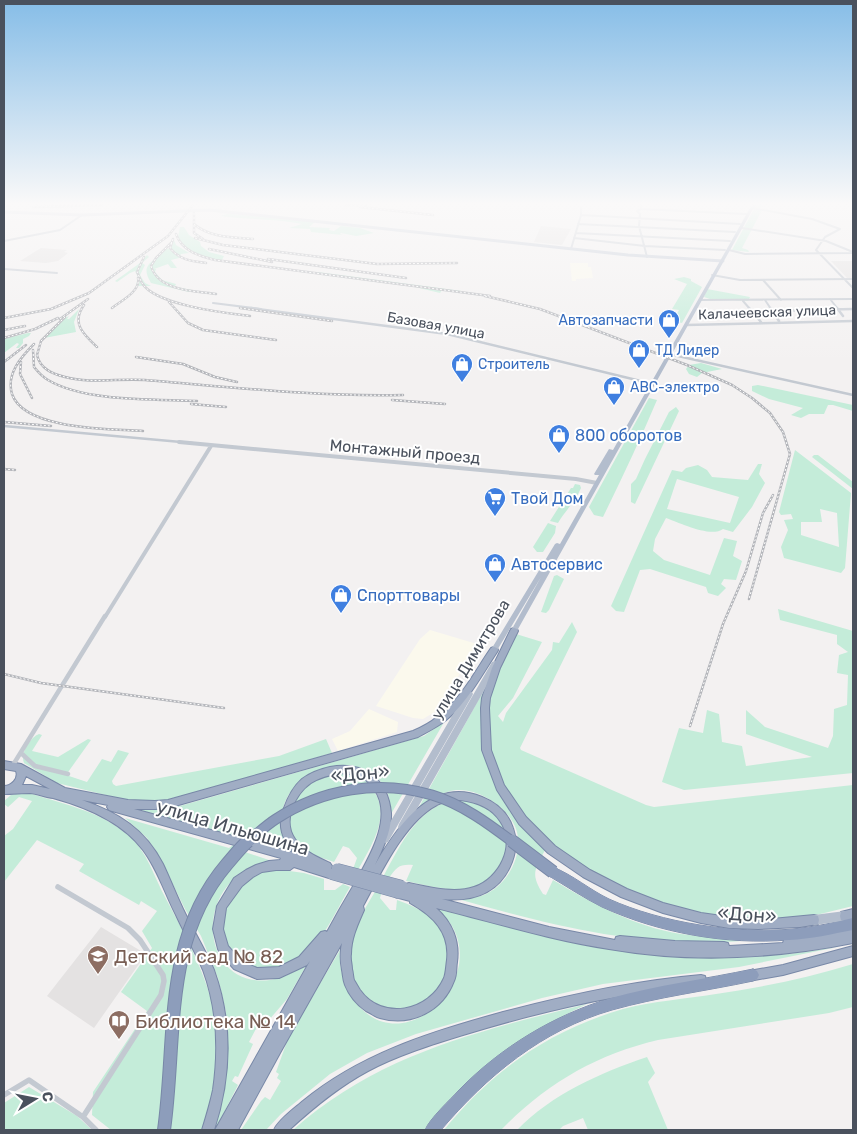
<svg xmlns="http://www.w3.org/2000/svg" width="857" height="1134" viewBox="0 0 857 1134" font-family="Rubik,sans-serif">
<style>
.commercial{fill:#fbf9ed}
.education{fill:#e4e2e2}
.green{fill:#c4ecd9;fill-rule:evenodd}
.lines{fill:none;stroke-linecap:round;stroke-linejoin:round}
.trunk-casing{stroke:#7888a7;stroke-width:2}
.motorway-casing{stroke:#7888a7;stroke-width:1}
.minor-far4{stroke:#c3c9d1;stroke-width:2}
.minor-far3{stroke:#c3c9d1;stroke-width:2.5}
.minor-far2{stroke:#c3c9d1;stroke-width:4}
.minor-far1{stroke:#c3c9d1;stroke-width:4.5}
.minor{stroke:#c3c9d1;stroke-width:5.5}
.secondary{stroke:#c3cad6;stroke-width:3}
.primary{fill:#b3bdcd;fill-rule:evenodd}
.trunk{fill:#a0adc4;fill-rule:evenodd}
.motorway{fill:#8d9dbb;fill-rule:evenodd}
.rail-casing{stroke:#b3b5ba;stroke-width:2.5}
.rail{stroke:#fff;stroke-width:1;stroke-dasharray:2;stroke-linecap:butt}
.trunk-bridge-casing{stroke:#7888a7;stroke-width:12;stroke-linecap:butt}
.motorway-bridge-far1-casing{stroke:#7888a7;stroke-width:11;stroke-linecap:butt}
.motorway-bridge-casing{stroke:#7888a7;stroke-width:14;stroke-linecap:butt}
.trunk-bridge{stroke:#a0adc4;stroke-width:11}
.motorway-bridge-far1{stroke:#8d9dbb;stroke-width:9}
.motorway-bridge{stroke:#8d9dbb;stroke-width:12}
.labels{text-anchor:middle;stroke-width:4;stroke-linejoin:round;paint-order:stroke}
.far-street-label{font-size:14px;fill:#4a515d;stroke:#fff}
.far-shop-label{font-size:14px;fill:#366cbe;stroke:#fff;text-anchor:start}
.shop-label{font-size:16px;fill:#366cbe;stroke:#fff;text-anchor:start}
.street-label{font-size:16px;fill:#4a515d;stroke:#fff}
.near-street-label{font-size:19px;fill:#4a515d;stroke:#fff}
.near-education-label{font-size:19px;fill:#785e54;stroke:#fff;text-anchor:start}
</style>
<rect width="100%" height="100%" fill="#f3f1f1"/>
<path class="commercial" d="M570,263H588V267H591L593,278L576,279V281H572Z
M430,630L477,644L448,694L451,697L443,707L423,719L413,718L376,706L420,639Z
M369,709L398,722L397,732L338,751L332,739L350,731Z"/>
<path class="education" d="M541,226L571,229L562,245L534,242Z
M41,248L67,250L64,252L68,253L58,261L46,263L20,261Z
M831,261H853V278H847Z
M101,927L146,954L94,1028L47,996Z"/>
<path class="green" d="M758,205H762L760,209L762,210L742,248L748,250L749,252L732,250L754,209Z
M211,212L315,222L309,227L330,228L329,230L334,231L341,226L360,228L374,233L356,236L341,233L340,234L343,235L311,232L310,229L289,228L302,224C275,218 247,220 220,216L227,214Z
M180,227H184L189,235L200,242L201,246L209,252L224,256L222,260C204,260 186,252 178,237Z
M174,240L176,245L189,253L181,254L179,258L171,260L177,268H171L168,264L154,269H156L155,272L162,280L176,284L175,286L177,287L192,290L189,292L151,283C144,271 145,266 155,259C161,255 163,249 171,248Z
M147,255L149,257L142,263L145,265L140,275L145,283L151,286H136L138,277L135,271L130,273L117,282L115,281L140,263Z
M318,272L462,291L461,293L442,290L440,293L415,287L317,274Z
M684,277L691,279V281L702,287L682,323L673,321L679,310L672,309L687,284L674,279Z
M707,289L750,297L748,301L710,299L704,297Z
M79,309L74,322L76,332L44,338L65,318L69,316L67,319H69Z
M28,333H31L29,336L23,339V343L19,348H16L19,344L17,343L4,353V339Z
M701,363L722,369L702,373L697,377L689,374L686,369L689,365Z
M758,385L853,405V411L833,405H828L824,414H809L801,418L791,415L803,408L769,399L752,391V386Z
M649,398L657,400C640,440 622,478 603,517L594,515L589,507Z
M676,407L679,411L635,504L631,502V484L636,479L645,459L669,412Z
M795,450L851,493L845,568L841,573L784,558L781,547L788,530L784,520L793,519L791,514L781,515L779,512ZM820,509L837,513L839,547L801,535V522H822Z
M814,455H818L853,482V489L812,457Z
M758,464H762L759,474L765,483L752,507L733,532L723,529C711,538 680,523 666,518L655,539L653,551L664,560L710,575L724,538L737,541L733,556L742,561L736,580L724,579L721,584L726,588L718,596L708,593L706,587L650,569L640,570L624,612L616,611L611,606L672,470L682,472L686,468L698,465L707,470L712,477L748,480ZM677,479L739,497L730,523L667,509Z
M575,484L580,485L581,488C575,502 565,511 558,523L550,521L571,488H573Z
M548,523L556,526L555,533L543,552H537L533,547Z
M557,575L564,579L549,610L546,613L541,612L554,576Z
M778,609L853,631V773L684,790L662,782L679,728L703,733L707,710L719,714L722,742L742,746L746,766L812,757L746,734V710L765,727L828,748L833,736L834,709L847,705L848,675L837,673L839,655L848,652L837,644V635L780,620Z
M572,622L577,632L520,748L521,750L646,805L654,807L853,785V906L812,916L790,918L743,919L702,914L652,902L570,860L531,825L503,784L490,746L489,707L493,686L497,672L516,634L542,642L513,698L498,716L503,722L506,713L552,650L553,642L559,643Z
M484,690C485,704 480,719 481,735C482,746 486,755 489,765C502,801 519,823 545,850C535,870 530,873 543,894L546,895L553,880C592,903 635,927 681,934C703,937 727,938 750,940C652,951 552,926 458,899C468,898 479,898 488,893C507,883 520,860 518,838C516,812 482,788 456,790C440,792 431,802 419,807Z
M441,724H443L391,814C390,806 390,798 387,791C366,749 301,763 285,802C283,807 281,815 282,820C284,832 293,844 298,855L136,811L180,806L424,736Z
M39,734L42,735L32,751L58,757L88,739L91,740L66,775L87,782L102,759L111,762L118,750L129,753L112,781L113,784L116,786L279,756L326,739L332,753L167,801L134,802L57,783L24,763C20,754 29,738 39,734Z
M346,772C359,775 367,780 374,791C391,817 371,846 358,870L353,869L357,858L349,848L343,846L334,862C323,858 308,855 300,846C277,823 296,783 323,775C330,773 339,773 346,772Z
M26,792C59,803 97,810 124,832C146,848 152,872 164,895C182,929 204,969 213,1007C222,1047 215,1092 203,1130H111L92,1115L93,1092L147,1011L121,992L152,948L142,931L157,911L141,901L139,905L79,871L84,864L37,840L4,882V836L13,829L32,801L19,797L8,807L4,804V801L11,795Z
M461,799C468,801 477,802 483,805C507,816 514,840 502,862C497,870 493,878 485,883C461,896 430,886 406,881L413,865C399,864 397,867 389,878L383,877C401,844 419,803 461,799Z
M125,818L229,848L233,845L245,852L272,861C190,875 197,989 270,980C284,978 294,971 306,966L287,999L263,1027L258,1025L249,1042L253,1044L238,1077L235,1076L232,1081L238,1085L215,1130H213L218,1114L227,1042L226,1012L218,978L201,936L185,909L158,854L147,838Z
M275,869L304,873L324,879V890H335L343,884L350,887C338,907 324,939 306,954C297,962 282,967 271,968C215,972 210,903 250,878C258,873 267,871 275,869Z
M376,890L382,891L380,898L390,910H396L397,900C422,909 449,923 448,954C444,1043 330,1016 352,938C357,921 367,905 376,890Z
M432,905L543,935L715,957L789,954L838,947L739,967L603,984L542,998L416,1034L367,1053L330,1074L281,1114L266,1130H241L261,1101L265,1097L270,1100L281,1081L277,1078L279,1074L276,1072L289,1036L340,950C339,971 344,988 357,1004C410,1068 508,959 432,905Z
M853,964V1007L829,1013L658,1040C595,1055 546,1084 501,1130H444C492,1071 548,1031 623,1009C653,1001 686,999 716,994C763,987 808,978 853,964Z
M587,1004C522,1035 468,1072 424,1130H293C378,1054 479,1031 587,1004Z
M647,1057L655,1073L648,1082L668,1130H588L583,1118L563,1126L559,1130H517C552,1094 600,1073 647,1057Z
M29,1087L77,1116L92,1130H4V1103Z"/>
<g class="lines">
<g class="trunk-casing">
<path id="trunk" d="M514,628L517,629L518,631L500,668L490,698L489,708L491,750L504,785L526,817L555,846L590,870L627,889L663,903L701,913L729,917L772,919L814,915L818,916L819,920L818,924L800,927L758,929L729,928L701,923L663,913L621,897L583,877L548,853L519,824L497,790L482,750L481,708L482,698L492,668L511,629Z
M494,647L497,648L498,650L497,652C481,676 467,703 445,721C437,727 427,732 418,737L168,808L155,809H134L295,853C282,842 277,824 284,808C288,797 293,787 302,779C310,773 321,769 330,767C364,761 388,779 391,813C392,831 382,850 375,865C397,827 431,776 482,797C497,803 508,813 513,828C517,839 516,851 512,862C500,893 474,902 442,899L549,927L615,940L616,937L620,936L675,941L724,942L728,943L729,946L783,943L784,940L788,939L853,925V943C773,959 689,963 609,949C550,940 493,922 436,908C452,922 460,941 457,962C456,968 457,975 454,981C443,1011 411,1027 380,1018C375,1017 371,1013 366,1011C357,1005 349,995 345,985C343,980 343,975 342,970C340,960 340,953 342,943L280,1053L238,1130H215L310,961L307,965L279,978L257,979L234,969L220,953L218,949L213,929L217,906L234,878L246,870L256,865L269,861L280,860L281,858L112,811L109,810L107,807L108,805L82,800C119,813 145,829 163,864C170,879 176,894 183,909C193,930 205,949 214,970C233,1023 231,1078 214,1130H202C206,1117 210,1104 213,1090C219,1049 217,1008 203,970C195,951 184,933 176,915C165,894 158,870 143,850C122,822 86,807 53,798C45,797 38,794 30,793C22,793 13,794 4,794V786C11,786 19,779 16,771L4,769V761L21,764L65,788L128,800L155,801L168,800L413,731C422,727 430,723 437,717C461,700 475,671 491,648ZM341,773C345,774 351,774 356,775C363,777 369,782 374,789C395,818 367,861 352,888C343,903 335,917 327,932L325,931L321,932L299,957L279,967L257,968L241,961L228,946L223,929L226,908L242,886L253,877L262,872L276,870H290L294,867L332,879L335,877L337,874L335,871L331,869L332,866L330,863C317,857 303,851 295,839C282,821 295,794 311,783C320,777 330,775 341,773ZM26,776L50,789L32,785H22ZM460,800C476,802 491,807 500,821C517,845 499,879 474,887C454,894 429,887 409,883L405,884L404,888L405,890L399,888L395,889L394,893L395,897L410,901V903C433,916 450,932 447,960C446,966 446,973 444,978C429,1012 382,1021 360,990C358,987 356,983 354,980C353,977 353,972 352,969C352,964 350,959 351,954C351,938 358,924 364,910L363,906C380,875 404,822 437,805C444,801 452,801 460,800Z
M853,909V919L845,921L841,920L840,916L841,912Z
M853,946V956L783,975L749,981L745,980L744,976L745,972L749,971L783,965Z
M701,975L705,976L706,980L705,984L701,985C620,993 541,1011 463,1035C431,1045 398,1055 368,1071C338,1087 313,1108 289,1130H274C278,1120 295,1108 303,1101C359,1055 427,1033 496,1014C563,996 631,981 701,975Z"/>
</g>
<g class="motorway-casing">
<path id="motorway" d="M553,867C573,875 590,890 609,899C662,923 735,934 793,929C813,927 833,923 853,918V930C832,934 811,939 789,940C726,945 659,933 602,907C584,898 566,886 549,876L548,872L549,868Z
M753,969L757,971L759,975L757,979L753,981C706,991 658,997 612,1010C542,1030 487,1076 441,1130H425C430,1118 450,1100 459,1090C501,1047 554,1015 611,998C657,985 706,979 753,969Z"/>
</g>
<path class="minor-far4" d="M641,205V209L637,211L640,214L639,226L647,257
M752,208L812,219L840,229
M641,209L746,214
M581,215L740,224
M578,224L735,232
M742,228L826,241L853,252
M840,229L825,237L816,250L853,288
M576,233L730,241
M574,238L645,246L725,250
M4,241L60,230L82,215
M571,249L581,215V207
M729,250L745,254L853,253
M4,269L57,273
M712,275L740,280L853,279
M763,280L781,300
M830,299L838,309
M701,300L853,299
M765,300L771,309
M743,301L750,309
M213,303L261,309
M839,309H853"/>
<path class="minor-far3" d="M251,308L447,334L653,384
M749,308L761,322
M770,308L779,321
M837,308L843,316
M772,311L853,309
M686,325L853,321
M669,354L853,395
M4,426L192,443"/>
<path class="minor-far2" d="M179,442L576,479L597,483
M105,617L211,446"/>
<path class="minor-far1" d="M21,753L35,766L68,774
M13,765L105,616"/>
<path class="minor" d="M58,887L128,928L140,940L163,975L164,981L161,995L83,1117
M4,1095L29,1080L83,1117L96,1130"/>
<path class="secondary" d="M4,212L82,215L210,210L628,255L723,261"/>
<path class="primary" d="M754,205H757L753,209L513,638H509L508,636L541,577L493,657L491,658L489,657L487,655L489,653L555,544L557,543L560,544L599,475H595L594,474L609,449L613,450L750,208Z
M495,661L498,662L499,664L498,666L405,830L402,831L399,830L398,827L399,824L492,662Z
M469,691L472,692L473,694L472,696L388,842L385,843L382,842L381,839L382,836L466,692Z
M845,911L848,913L850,916L848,919L845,921L814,925L811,923L809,920L811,917L814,915Z"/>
<use href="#trunk" class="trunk"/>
<use href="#motorway" class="motorway"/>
<g class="rail-casing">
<path id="rail" d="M346,205L366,206
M33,207L102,205
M360,207L433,215
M194,213V233L203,239
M194,224C210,238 233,237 253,239
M176,234C182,251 199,256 215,260L490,296
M195,238L223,245L377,264L457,263
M173,239L170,248C179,260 192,261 206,263
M172,242L156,258L151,266C158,291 195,291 216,294
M209,249L272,262
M144,257L137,272C139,275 140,280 142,283C155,305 225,313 250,316
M268,259L406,278
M485,296L540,309L687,365L732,385L752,398L770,413L783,432L790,454L749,599
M169,302L188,323L203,330L276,340
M84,305C71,323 83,334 97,347
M112,308C121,301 141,291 138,278
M240,308L332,321
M65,317L41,341L37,355C40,369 53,374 65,377C91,384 119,378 145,380C231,387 317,397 403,395
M4,318L51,309L89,293L168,236L193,205
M60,319L88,299
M4,330L25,326
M4,338L35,329L58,318
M34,344C21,357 6,374 12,394C24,430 111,429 143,431
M33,350L34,367C38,372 43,377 48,380C85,402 154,399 197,401
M136,357L183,364L215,377L237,382
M4,362L26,345
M21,362L20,374L32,398
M392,400L445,404
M191,404L226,407
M4,422L51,426
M4,469L15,470
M4,674L41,683L224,708
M690,726L723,624L746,571L763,513L773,495"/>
</g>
<use href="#rail" class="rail"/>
<g class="trunk-bridge-casing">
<path id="trunk-bridge" d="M337,869L402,886
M332,874L399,893"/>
</g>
<g class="motorway-bridge-far1-casing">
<path id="motorway-bridge-far1" d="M246,843C256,835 265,826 276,819C322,789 379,779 432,795C462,804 489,824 514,843"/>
</g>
<g class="motorway-bridge-casing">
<path id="motorway-bridge" d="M512,841L553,872
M164,1130C177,1038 162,940 227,864C234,856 240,848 248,841"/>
</g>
<use href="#trunk-bridge" class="trunk-bridge"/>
<use href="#motorway-bridge-far1" class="motorway-bridge-far1"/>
<use href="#motorway-bridge" class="motorway-bridge"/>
</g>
<linearGradient id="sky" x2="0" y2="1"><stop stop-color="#86bde7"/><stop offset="0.56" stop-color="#faf9f9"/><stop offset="1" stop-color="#faf9f9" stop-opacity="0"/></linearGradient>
<rect width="857" height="364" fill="url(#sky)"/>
<defs>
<g id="shop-pin" transform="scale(1.125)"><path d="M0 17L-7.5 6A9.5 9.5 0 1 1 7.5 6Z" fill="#3f7fe0" stroke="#fff"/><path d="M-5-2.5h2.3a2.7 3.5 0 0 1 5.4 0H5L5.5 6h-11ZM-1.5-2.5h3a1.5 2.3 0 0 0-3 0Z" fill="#fff"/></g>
<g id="supermarket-pin" transform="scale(1.125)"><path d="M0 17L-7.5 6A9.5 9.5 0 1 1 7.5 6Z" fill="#3f7fe0" stroke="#fff"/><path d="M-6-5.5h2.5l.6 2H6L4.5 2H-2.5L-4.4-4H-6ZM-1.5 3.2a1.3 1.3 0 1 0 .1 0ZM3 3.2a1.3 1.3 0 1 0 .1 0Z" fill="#fff"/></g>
<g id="school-pin" transform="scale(1.125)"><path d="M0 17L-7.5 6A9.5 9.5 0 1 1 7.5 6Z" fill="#8d6e63" stroke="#fff"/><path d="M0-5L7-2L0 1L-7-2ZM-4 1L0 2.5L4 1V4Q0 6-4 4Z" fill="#fff"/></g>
<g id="library-pin" transform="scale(1.125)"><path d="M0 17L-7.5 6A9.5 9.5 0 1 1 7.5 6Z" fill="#8d6e63" stroke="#fff"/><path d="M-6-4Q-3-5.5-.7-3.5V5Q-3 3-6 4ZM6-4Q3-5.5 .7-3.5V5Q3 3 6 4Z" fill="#fff"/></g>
</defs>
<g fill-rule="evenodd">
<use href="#shop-pin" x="669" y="320"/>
<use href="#shop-pin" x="639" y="350"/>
<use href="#shop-pin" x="462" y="364"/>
<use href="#shop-pin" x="614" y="387"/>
<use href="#shop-pin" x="559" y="435"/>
<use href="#supermarket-pin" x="495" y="498"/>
<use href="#shop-pin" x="495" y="564"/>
<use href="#shop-pin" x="341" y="595"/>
<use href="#school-pin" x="98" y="956"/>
<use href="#library-pin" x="119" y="1021"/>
</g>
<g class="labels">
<g class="far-street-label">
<text transform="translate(767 312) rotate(-2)" y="5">Калачеевская улица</text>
<text transform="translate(436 325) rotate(10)" y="5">Базовая улица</text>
</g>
<g class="far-shop-label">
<text x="653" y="325" text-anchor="end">Автозапчасти</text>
<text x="655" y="355">ТД Лидер</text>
<text x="478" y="369">Строитель</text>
<text x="630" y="392">АВС-электро</text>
</g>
<g class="shop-label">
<text x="575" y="441">800 оборотов</text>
<text x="511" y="504">Твой Дом</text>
<text x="511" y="570">Автосервис</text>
<text x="357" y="601">Спорттовары</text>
</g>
<g class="street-label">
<text transform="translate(405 451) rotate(5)" y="6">Монтажный проезд</text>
<text transform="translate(470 659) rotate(-59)" y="6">улица Димитрова</text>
</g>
<g class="near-street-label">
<text transform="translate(360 773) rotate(-5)" y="7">«Дон»</text>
<text transform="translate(233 827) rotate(16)" y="7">улица Ильюшина</text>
<text transform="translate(747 914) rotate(4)" y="7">«Дон»</text>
</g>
<g class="near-education-label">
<text x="114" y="963">Детский сад № 82</text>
<text x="135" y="1028">Библиотека № 14</text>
</g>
</g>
<rect width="857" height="1134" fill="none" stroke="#4a515d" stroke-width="10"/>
<g transform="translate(35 1099) rotate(80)" stroke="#ffffff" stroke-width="4" paint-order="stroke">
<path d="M0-4L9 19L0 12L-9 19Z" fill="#4a515d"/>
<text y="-8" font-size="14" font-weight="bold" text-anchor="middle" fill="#4a515d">С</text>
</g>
</svg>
